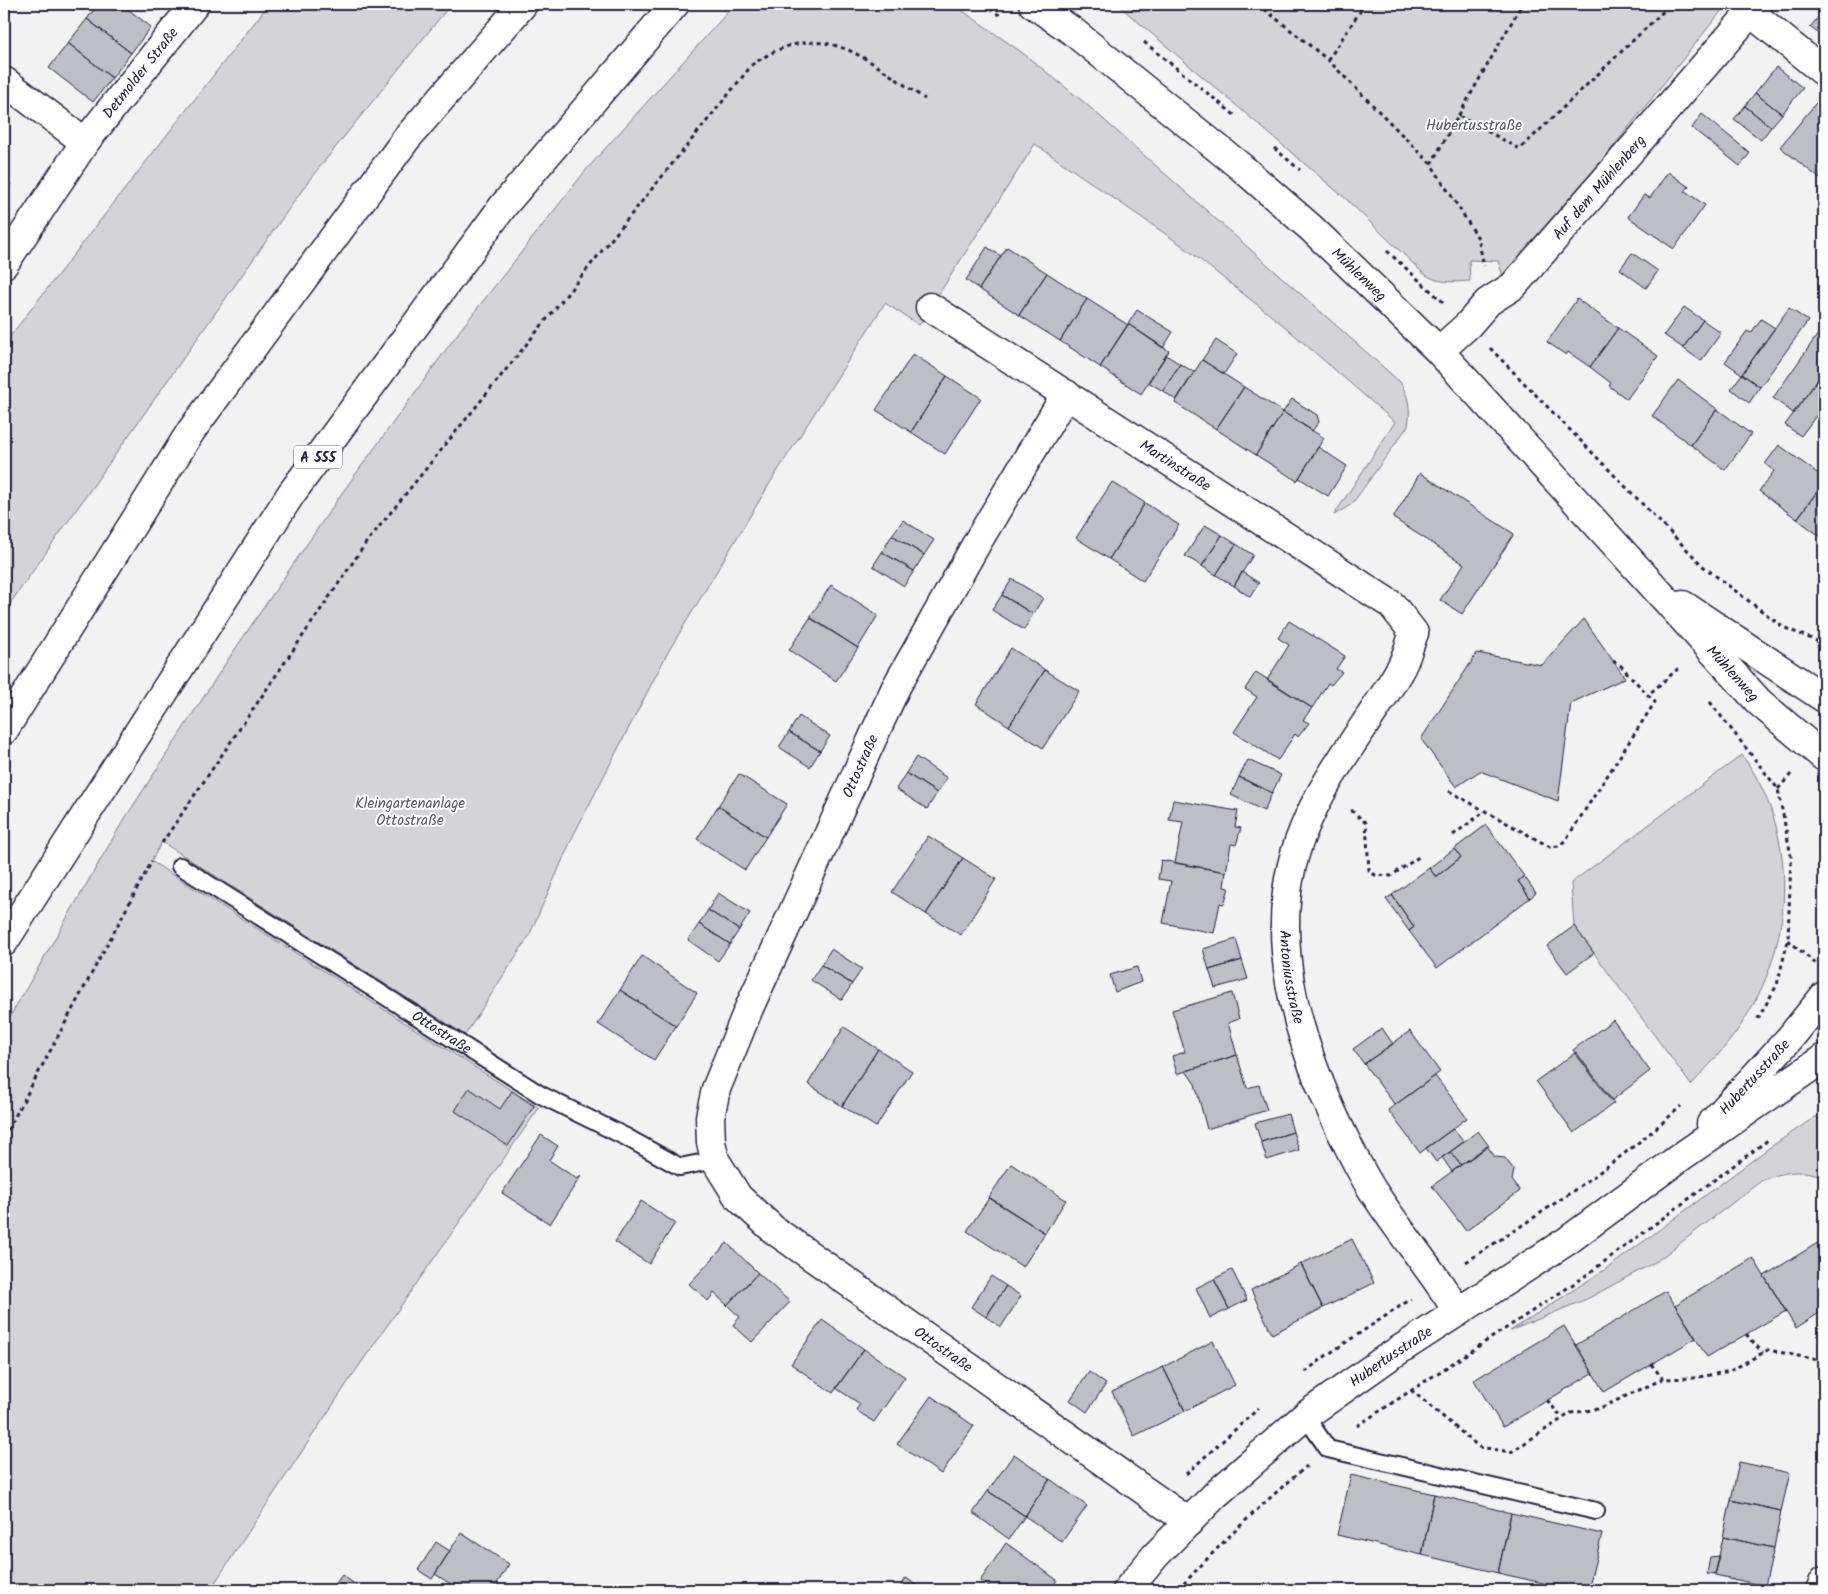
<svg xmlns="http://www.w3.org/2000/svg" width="1828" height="1594" viewBox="0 0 1828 1594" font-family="Kalam,sans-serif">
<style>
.green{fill:#d3d3d8;stroke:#7a7a8a}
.building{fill:#bebec6;stroke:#22223b}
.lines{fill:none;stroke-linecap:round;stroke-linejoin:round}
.lane-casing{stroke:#22223b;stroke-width:20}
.street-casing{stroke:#22223b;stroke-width:31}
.secondary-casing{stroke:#22223b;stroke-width:31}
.highway-casing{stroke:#22223b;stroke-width:31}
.path{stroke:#22223b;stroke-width:3;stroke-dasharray:4 4;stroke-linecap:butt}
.lane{stroke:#fff;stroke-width:16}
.street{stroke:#fff;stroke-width:28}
.secondary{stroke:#fff;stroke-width:28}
.highway{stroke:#fff;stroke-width:28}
.labels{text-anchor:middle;stroke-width:4;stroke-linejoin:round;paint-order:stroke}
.shield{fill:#fff;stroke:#646476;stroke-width:1}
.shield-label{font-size:14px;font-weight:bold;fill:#22223b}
.street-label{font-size:15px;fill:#22223b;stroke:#fff}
.park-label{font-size:15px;fill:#57576a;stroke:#fff}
</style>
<rect width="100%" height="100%" fill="#f2f2f3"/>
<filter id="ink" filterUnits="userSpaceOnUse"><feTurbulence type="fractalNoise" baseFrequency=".02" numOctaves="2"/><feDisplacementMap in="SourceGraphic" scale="10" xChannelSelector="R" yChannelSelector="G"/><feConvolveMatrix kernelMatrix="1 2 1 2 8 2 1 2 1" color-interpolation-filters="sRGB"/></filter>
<g filter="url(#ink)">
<path class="green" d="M269,4H451L310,179L4,612V344Z
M735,4H953L1024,54L1085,103L1400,382C1409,397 1411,409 1408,426L1352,504L1334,515L1395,422L1283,325L1180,244L1035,144L919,325L885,303L773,478L668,652L573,836L529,936L465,1035L162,842L151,861L539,1108L354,1373L210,1590H4V1027L120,826L229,658L342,493L461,329L586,170Z
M1117,4H1727L1509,277L1503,276L1498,261L1469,260L1470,281C1452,282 1438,284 1423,273L1346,199Z
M1742,755C1798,831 1796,938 1746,1017C1731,1042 1711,1063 1691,1085L1574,926L1571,883Z
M1815,1117H1824V1177C1802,1168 1782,1172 1761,1181L1657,1261L1589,1298L1510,1331L1612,1265L1769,1148Z"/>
<path class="building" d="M98,4H121L151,27L131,53L87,19Z
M1821,14L1824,17V38L1810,27Z
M87,19L131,53L112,78L68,43Z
M68,43L112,78L93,102L49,68Z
M1776,67L1803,88L1782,114L1755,93Z
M1755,93L1782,114L1771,127L1745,106Z
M1816,103L1824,110V182L1780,147Z
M1745,106L1771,127L1761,140L1734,119Z
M1702,114L1750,153L1740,166L1692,128Z
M1668,172L1689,187L1685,191L1705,205L1674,249L1628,217L1644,195L1650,198Z
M4,179L11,184L4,194Z
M987,247L1001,256L979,289L966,280Z
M1007,247L1047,273L1019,315L979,289Z
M1632,253L1658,271L1646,288L1620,269Z
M1047,273L1087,299L1060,341L1019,315Z
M1087,299L1128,325L1100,367L1060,341Z
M1577,299L1618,328L1590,367L1568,352L1566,355L1547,342Z
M1684,307L1703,320L1683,348L1664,335Z
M1789,308L1808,321L1760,387L1742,374Z
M1137,310L1173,332L1163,348L1128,324Z
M1761,319L1775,328L1742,374L1725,362L1747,331L1751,333Z
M1703,320L1721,333L1701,361L1683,348Z
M1128,324L1169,351L1141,394L1100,367Z
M1823,327L1824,372L1793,413L1773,398Z
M1618,328L1658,356L1627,399L1609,386L1611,383L1590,367Z
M1216,340L1237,354L1224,374L1202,360Z
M913,354L947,376L911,432L876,410Z
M1166,355L1180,364L1163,391L1148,382Z
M1202,360L1244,387L1216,429L1175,403Z
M1180,364L1194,372L1176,400L1163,391Z
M1742,374L1760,387L1749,403L1731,389Z
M1821,375L1824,378V405L1801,436L1785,425Z
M947,376L981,398L945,454L911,432Z
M1678,380L1717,409L1691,445L1652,416Z
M1244,387L1283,412L1256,455L1216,429Z
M1292,399L1317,415L1319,422L1312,431L1283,412Z
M1717,409L1751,434L1725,470L1691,445Z
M1283,412L1324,438L1297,481L1256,455Z
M1779,445L1824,478V482L1797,519L1759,491L1774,471L1765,464Z
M1318,447L1347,466L1328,496L1299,478Z
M1420,473L1514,534L1462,614L1440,600L1464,564L1393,518Z
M1112,482L1145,503L1109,559L1076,538Z
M1824,482V539L1797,519Z
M1145,503L1179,525L1143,581L1109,559Z
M903,520L934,540L924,555L892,535Z
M1205,525L1222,535L1202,566L1185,556Z
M892,535L924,555L914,571L882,552Z
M1222,535L1236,544L1216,575L1202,566Z
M1236,544L1253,555L1234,586L1216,575Z
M882,552L914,571L904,586L873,566Z
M1242,572L1259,583L1250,597L1234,586Z
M1012,579L1043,598L1033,614L1002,595Z
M831,585L878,615L858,648L810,617Z
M1002,595L1033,614L1024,630L992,610Z
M810,618L858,648L836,681L789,650Z
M1584,619L1625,678L1571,703L1558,801L1480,771L1456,787L1421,739L1477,653L1542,665Z
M1289,621L1345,656L1336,669L1342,672L1331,685L1328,683L1312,708L1267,680L1289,645L1278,638Z
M1011,648L1045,670L1009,726L976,704Z
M1045,670L1079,691L1043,748L1009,726Z
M1256,672L1312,708L1303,720L1309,723L1298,737L1295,734L1278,760L1234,732L1257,697L1245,689Z
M799,716L830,736L820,751L789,732Z
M789,732L820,751L810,767L779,747Z
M916,757L947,778L937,793L906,773Z
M1248,760L1281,775L1272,793L1239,777Z
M906,773L937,793L927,809L896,789Z
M739,774L787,804L766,837L718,806Z
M1239,777L1272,793L1264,811L1231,795Z
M1173,800L1238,811L1235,827L1241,828L1236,845L1231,844L1226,872L1175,863L1183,822L1169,820Z
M718,806L766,837L745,870L697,839Z
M1486,825L1524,876L1518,881L1530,898L1437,968L1409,931L1414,927L1392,895L1429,868L1436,877L1461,857L1454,849Z
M928,836L963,858L926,914L892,892Z
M1454,849L1461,857L1436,877L1429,868Z
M963,858L996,879L961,935L926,914Z
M1161,860L1226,872L1224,887L1229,888L1224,904L1220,903L1214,933L1163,923L1171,881L1158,879Z
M1524,876L1536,893L1530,898L1518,881Z
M718,893L750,913L739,930L708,910Z
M1392,895L1414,927L1409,931L1386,899Z
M708,910L739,930L730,944L699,924Z
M699,924L730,944L718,961L688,940Z
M1574,926L1594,953L1567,973L1547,946Z
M1236,939L1242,960L1209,970L1203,949Z
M831,949L862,969L852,984L821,965Z
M642,956L697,993L676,1026L620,990Z
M1242,960L1248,979L1215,988L1209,970Z
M821,965L852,984L842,1000L811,980Z
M1137,967L1141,982L1115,992L1110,975Z
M620,990L676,1026L654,1060L598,1024Z
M1232,993L1239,1019L1228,1023L1237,1055L1177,1074L1172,1056L1185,1052L1172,1010Z
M1613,1020L1650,1071L1611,1101L1573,1050Z
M844,1027L878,1049L842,1106L808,1084Z
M1382,1028L1393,1044L1364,1064L1353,1049Z
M1410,1031L1440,1072L1395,1105L1364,1064Z
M878,1049L912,1071L876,1127L842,1106Z
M1576,1052L1614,1103L1574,1133L1536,1081Z
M1237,1055L1247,1088L1259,1085L1267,1110L1207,1129L1195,1084L1186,1071Z
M1435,1076L1467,1118L1420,1153L1388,1110Z
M469,1088L500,1109L512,1091L534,1106L508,1146L455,1111Z
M1288,1114L1293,1132L1261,1142L1255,1123Z
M1453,1129L1464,1142L1436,1162L1426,1148Z
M1478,1131L1489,1146L1461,1165L1450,1152Z
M1293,1132L1299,1150L1267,1160L1261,1142Z
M541,1135L558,1146L549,1160L577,1179L581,1176L550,1224L502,1193Z
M1487,1146L1495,1157L1505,1158L1514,1170L1512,1180L1520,1191L1466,1231L1432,1186Z
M1450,1152L1461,1165L1452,1172L1442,1157Z
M1011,1164L1066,1200L1045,1233L989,1197Z
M989,1198L1045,1233L1023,1267L967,1231Z
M641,1201L675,1223L649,1264L615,1242Z
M1352,1239L1374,1283L1323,1308L1301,1264Z
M1824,1239V1310L1796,1328L1764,1276Z
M727,1243L758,1273L727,1305L714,1293L708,1301L689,1284Z
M1753,1258L1786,1311L1707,1357L1675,1305Z
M1301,1264L1323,1308L1272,1334L1251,1290Z
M1232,1270L1247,1300L1229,1309L1214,1279Z
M758,1273L790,1302L752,1342L733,1325L740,1317L727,1305Z
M991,1276L1006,1286L986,1317L971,1307Z
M1214,1279L1229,1309L1210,1318L1196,1288Z
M1006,1286L1021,1296L1001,1327L986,1317Z
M1666,1291L1696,1338L1604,1392L1576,1345Z
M822,1320L864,1349L833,1393L791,1364Z
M1564,1326L1593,1373L1503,1427L1474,1380Z
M1213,1341L1235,1385L1185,1411L1163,1367Z
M864,1349L905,1377L874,1422L856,1410L860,1404L836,1388Z
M1163,1367L1185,1411L1134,1436L1112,1392Z
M1089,1372L1106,1384L1087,1412L1070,1400Z
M931,1396L974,1426L941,1474L897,1444Z
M1014,1454L1050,1479L1025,1516L988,1491Z
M1739,1462L1790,1473L1781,1511L1731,1500Z
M1351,1475L1434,1494L1422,1555L1337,1535Z
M1050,1479L1087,1506L1062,1542L1025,1516Z
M988,1491L1025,1516L1009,1539L973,1513Z
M1434,1494L1511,1513L1498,1573L1422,1555Z
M1731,1500L1781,1511L1774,1548L1723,1537Z
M1511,1513L1602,1534L1588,1590H1574L1498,1573Z
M461,1533L509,1564L493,1590H460L435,1574Z
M1723,1537L1774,1548L1765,1586L1715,1575Z
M436,1542L450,1551L432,1579L418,1570Z
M1006,1543L1057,1580L1050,1590H994L980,1581Z
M1720,1556L1715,1575L1707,1574L1710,1557Z
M342,1575L363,1590H331Z
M906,1578L924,1590H898Z
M1704,1586L1716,1590H1701Z"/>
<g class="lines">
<g class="lane-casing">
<g id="lane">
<path id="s1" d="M180,866L541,1095L626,1137L680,1167L715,1160"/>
<path d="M1305,1416L1328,1449L1596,1511"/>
</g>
</g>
<g class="street-casing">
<g id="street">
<path d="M1751,13L1824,72"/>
<path d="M4,81L85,142"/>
<path id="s2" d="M4,264L85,142L195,4"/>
<path id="s3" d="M930,307L1392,605L1414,633C1409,645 1406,660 1399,671C1368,725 1326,773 1303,831C1263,928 1296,1037 1339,1127C1350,1149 1360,1171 1373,1191C1400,1233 1432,1270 1458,1312"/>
<path id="s4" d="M1439,351L1468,325L1488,302L1513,286L1758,4"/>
<path id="s5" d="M1066,394L978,541L896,687L749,1008L716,1089L710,1117L711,1142L715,1160L738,1197L774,1230L1189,1522"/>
<path d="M1820,1590L1824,1581"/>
</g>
</g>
<g class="secondary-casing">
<g id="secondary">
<path id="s6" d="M1033,4L1071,30L1241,167L1311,228L1439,351L1759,702L1824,757"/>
<path d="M1683,605L1824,698"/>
<path id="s7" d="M1711,1124L1790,1038L1824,996"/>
<path id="s8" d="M1127,1590L1155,1556L1215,1495L1305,1416L1387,1358L1567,1241L1682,1156L1824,1058"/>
</g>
</g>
<g class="highway-casing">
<path id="highway" d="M4,730L191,431L407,138L523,4
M4,942L291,494L504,205L675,4"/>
</g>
<path class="path" d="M983,4L1001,16
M1258,4L1328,60L1431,164L1478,238L1484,266
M1144,42L1237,117
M1328,60L1365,4
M1459,116L1520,149L1671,4
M1274,148L1300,170
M1431,164L1522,4
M1387,251L1443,302
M1490,348L1704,567L1783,627L1824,644
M1613,661L1620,665L1648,695
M1710,702L1778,789L1791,856L1788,940L1777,985L1756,1022
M1778,789L1791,774
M1449,791L1550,847L1558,846L1565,841L1655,702L1648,695L1680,667
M1351,810L1366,823L1369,870L1375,875L1391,876L1420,856
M1453,835L1484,812
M162,843L366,543L752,65C823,14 865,59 925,99
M1788,940L1816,964
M4,1137L152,861
M1466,1262C1539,1214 1616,1166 1681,1106
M1746,1334L1763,1353
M1651,1364L1663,1379
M1305,1372L1327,1355L1411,1299
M1411,1390L1479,1447L1511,1452L1571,1413L1598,1409L1663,1379L1694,1378L1730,1371L1768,1350L1824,1361
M1547,1400L1562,1418
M1357,1426L1581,1279L1768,1140
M1186,1474L1259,1408
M1178,1590C1219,1545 1261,1504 1307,1466"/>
<use href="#lane" class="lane"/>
<use href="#street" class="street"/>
<use href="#secondary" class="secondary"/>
<use href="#highway" class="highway"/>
</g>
</g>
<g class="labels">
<rect class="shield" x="294" y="445.5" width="48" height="23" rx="4"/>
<g class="shield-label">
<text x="318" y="462">A 555</text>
</g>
<g class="street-label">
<text dy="5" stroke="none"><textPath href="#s2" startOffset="235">Detmolder Straße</textPath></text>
<text dy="5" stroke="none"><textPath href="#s4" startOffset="230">Auf dem Mühlenberg</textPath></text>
<text dy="5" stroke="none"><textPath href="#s6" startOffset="424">Mühlenweg</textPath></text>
<text dy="5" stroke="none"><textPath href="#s3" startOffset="292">Martinstraße</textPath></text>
<text dy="5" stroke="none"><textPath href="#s6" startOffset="971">Mühlenweg</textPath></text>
<text transform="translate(860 766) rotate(-66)" y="5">Ottostraße</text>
<text dy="5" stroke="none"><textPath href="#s3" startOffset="962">Antoniusstraße</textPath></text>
<text dy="5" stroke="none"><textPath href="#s1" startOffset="310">Ottostraße</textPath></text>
<text dy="5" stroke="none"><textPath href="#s7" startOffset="64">Hubertusstraße</textPath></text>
<text dy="5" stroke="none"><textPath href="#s5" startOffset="1151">Ottostraße</textPath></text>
<text dy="5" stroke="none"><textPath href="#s8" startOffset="354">Hubertusstraße</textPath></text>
</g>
<g class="park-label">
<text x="1474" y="130">Hubertusstraße</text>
<text x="410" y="808">Kleingartenanlage<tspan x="410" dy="17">Ottostraße</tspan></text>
</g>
</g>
<rect width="1828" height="1594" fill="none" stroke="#fff" stroke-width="20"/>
<rect x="10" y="10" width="1808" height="1574" fill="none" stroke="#22223b" stroke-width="2" filter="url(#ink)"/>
</svg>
